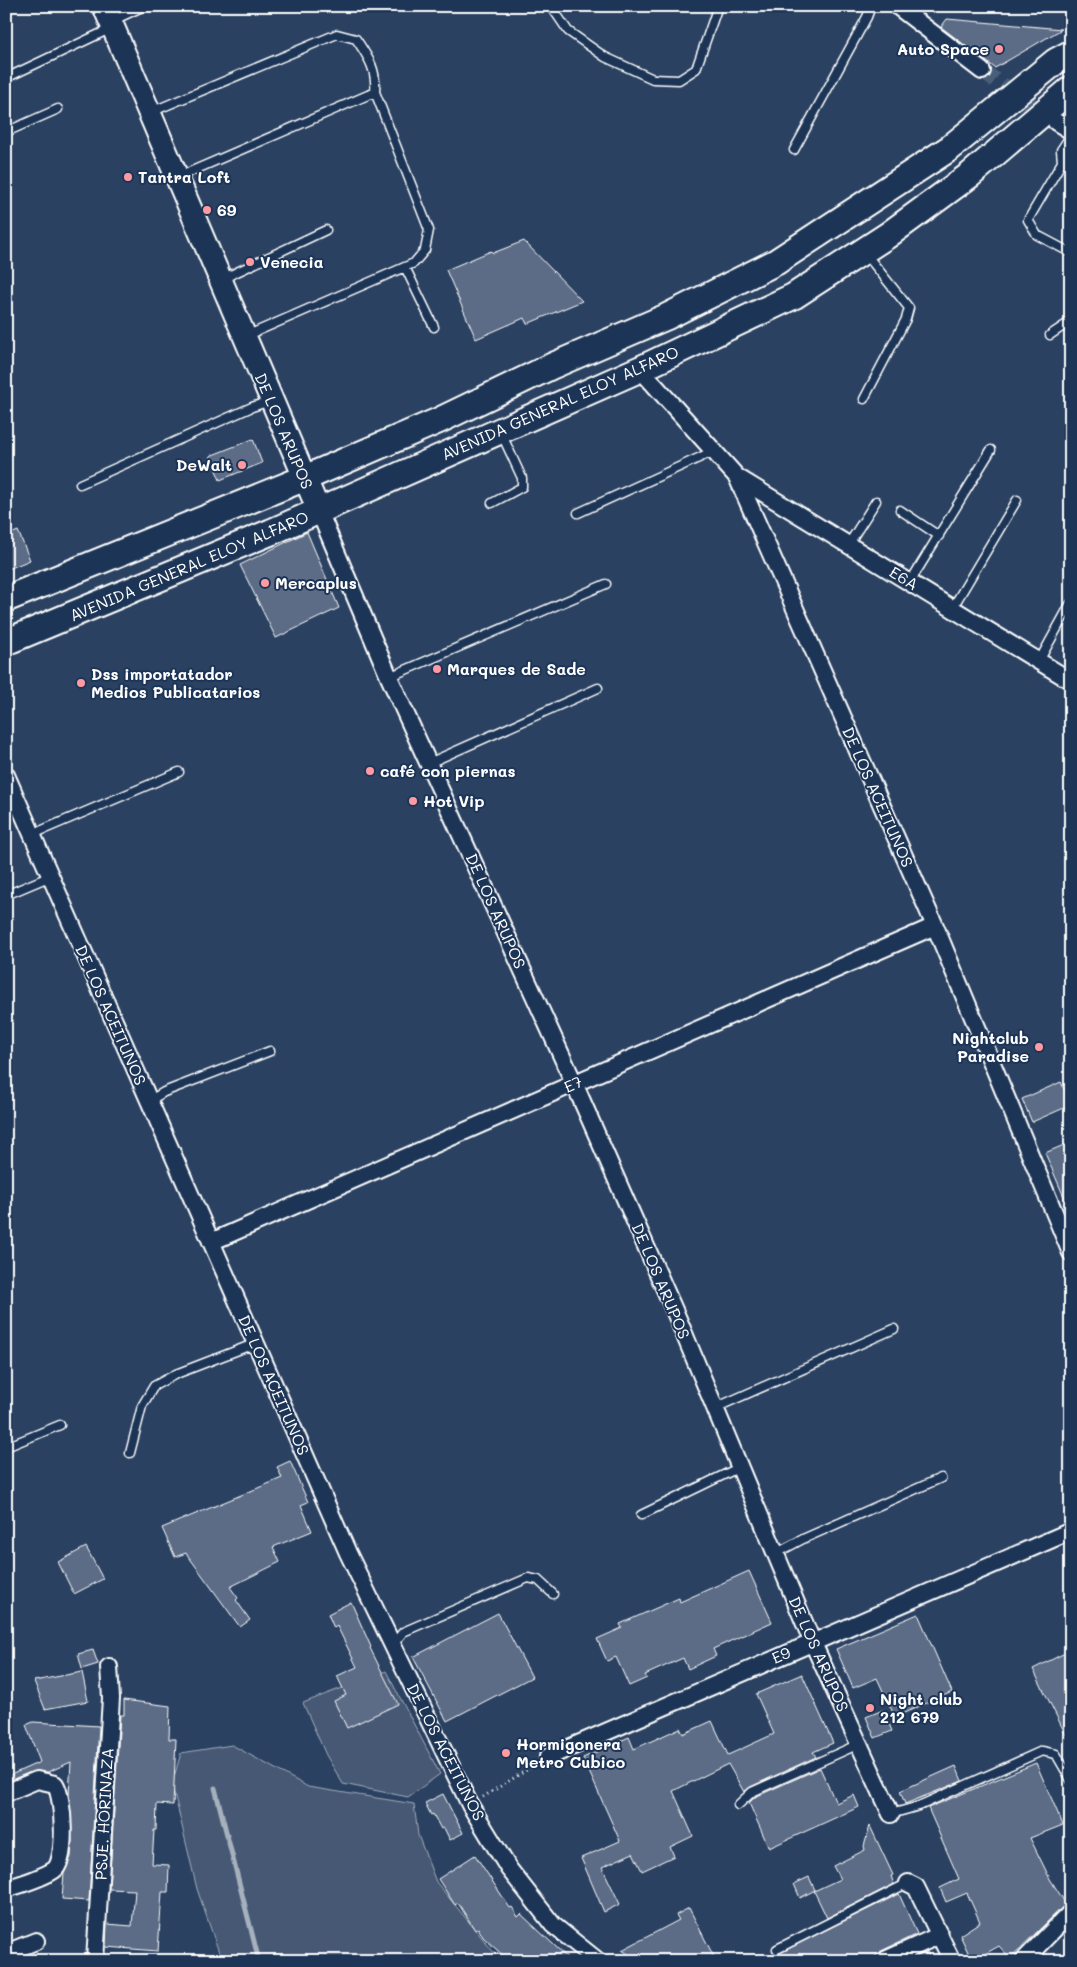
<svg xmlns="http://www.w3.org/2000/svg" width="1077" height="1967" viewBox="0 0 1077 1967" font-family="Mali,sans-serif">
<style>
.green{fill:#465975;stroke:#a2acba}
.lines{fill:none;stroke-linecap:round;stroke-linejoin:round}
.stream{stroke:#a7b1be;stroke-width:5}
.building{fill:#5b6c86;stroke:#fff}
.street-tunnel{stroke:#4a5e79;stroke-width:16;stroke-dasharray:16 8;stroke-linecap:butt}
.lane-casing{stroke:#fff;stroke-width:11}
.street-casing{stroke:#fff;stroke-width:20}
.secondary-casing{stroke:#fff;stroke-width:26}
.primary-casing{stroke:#fff;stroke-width:29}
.path{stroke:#fff;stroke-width:3;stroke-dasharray:1 4;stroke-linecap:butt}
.lane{stroke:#1d3557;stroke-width:8}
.street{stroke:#1d3557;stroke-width:16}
.secondary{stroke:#1d3557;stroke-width:22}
.primary{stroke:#1d3557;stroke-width:25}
.poi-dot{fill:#ff9aa2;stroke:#1d3557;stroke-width:2}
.labels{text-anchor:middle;stroke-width:4;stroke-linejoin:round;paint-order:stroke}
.poi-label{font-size:16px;font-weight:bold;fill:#fff;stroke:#1d3557;text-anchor:start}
.street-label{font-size:16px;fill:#fff;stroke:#1d3557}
</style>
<rect width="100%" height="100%" fill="#2a4161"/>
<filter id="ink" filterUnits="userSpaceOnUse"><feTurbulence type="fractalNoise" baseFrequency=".02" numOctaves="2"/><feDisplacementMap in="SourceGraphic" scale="10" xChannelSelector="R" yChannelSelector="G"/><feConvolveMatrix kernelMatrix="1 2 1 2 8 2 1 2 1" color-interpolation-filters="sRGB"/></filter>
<g filter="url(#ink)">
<path class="green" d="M386,1671L440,1774L408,1797L343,1784L326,1755L303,1703Z
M232,1745L308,1787L414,1804L418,1835L436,1882L496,1955L494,1961H222L197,1889L172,1784L181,1753Z"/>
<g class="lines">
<path class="stream" d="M215,1788L259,1961"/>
</g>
<path class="building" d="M947,19L1062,29L995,68L941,27Z
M524,241L582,301L527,324L524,318L476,339L446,270L491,251L493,253Z
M253,439L262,463L220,480L210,456Z
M18,531L30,560L6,570V536Z
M307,532L339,608L276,638L240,565Z
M1061,1082L1071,1105L1032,1122L1022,1099Z
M1071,1142V1213L1045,1153Z
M290,1461L308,1502L301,1505L312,1531L273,1547L280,1562L230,1587L238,1598L236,1600L250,1620L240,1627L186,1553L175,1557L162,1528L282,1478L277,1467Z
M86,1547L103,1579L74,1594L58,1562Z
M749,1571L772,1622L713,1649L716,1656L688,1669L683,1658L645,1675L647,1678L629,1686L616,1657L607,1661L597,1639L622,1628L620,1624L679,1598L680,1602Z
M351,1602L371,1647L370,1648L398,1704L347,1728L334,1701L346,1695L337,1676L357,1667L337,1626L334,1628L328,1614Z
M498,1613L532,1677L447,1721L413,1657Z
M918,1614L952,1692L895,1717L877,1678L853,1688L836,1649Z
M93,1650L98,1664L82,1669L78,1654Z
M1071,1650V1745L1033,1669Z
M82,1672L88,1701L45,1709L34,1681Z
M802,1674L833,1743L813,1752L816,1757L750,1787L744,1792L728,1764L673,1791L693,1836L670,1847L674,1856L642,1871L633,1853L602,1867L620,1904L604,1912L581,1858L620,1841L583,1758L629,1737L634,1749L680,1728L683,1734L712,1721L728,1755L774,1734L756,1694Z
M124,1700L170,1706L169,1739H176L173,1805L157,1804L156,1830H154L152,1864L169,1865L168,1892H162L158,1951L106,1947L107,1924L132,1926L135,1890L109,1889L120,1715H124Z
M883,1710L892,1731L875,1738L866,1717Z
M33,1722L99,1726L89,1901L62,1899L64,1873L71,1857L72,1843L69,1795L71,1762L48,1772L33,1771L6,1782V1777L40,1762L26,1725Z
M1036,1763L1063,1825L1030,1838L1050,1879L1066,1904L1010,1958L999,1946L972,1961L960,1935L980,1922L967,1893L946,1902L940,1888L959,1879L928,1808Z
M956,1766L962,1781L905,1804L900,1791Z
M820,1768L836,1803L854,1795L859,1807L769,1848L749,1803L755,1797Z
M443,1794L463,1833L450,1840L444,1828L441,1829L433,1814L431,1815L425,1803Z
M870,1826L893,1875L891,1876L894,1884L827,1918L814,1891L840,1879L833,1866L865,1850L864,1846Z
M475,1855L510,1908L512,1907L518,1917L521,1914L571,1961H541L534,1954L528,1961H509L483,1937L478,1928L475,1930L458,1903L455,1905L438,1879Z
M809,1877L815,1890L800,1898L794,1884Z
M899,1894L917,1934L879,1952L873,1961H762Z
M689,1908L716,1961H639L622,1950L679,1920L676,1915Z
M927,1952L931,1961H908Z"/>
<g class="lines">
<path class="street-tunnel" d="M982,71L1050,118"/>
<g class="lane-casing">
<path id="lane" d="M551,6L568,31L605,57L653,79L679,80L696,69L718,6
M112,21L144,6
M6,78L112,28
M151,112L337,34L356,39C368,57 377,69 375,92L429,230L425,250L414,263L246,336
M6,132L58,109
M1071,135L1061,150L1062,162L1071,168
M794,150L867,17L871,6
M1062,162L1028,220L1037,235L1071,253
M178,177L375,92
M405,267L434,327
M222,279L326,230
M1050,335L1071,321
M864,399L906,319L909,308L865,253
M80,484L252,407L270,401
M492,503L522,487V478L502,435
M900,510L939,536
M578,513L714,451
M848,545L876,501
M910,582L991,450
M953,607L1017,500
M1039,661L1071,603
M389,677L606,584
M429,763L598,688
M33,834L179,772
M6,895L51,876
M149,1101L164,1092L270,1051
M715,1408L894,1329
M6,1447L60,1425
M130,1453L142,1406L154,1386L176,1374L246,1347L258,1349
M641,1515L738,1468
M775,1554L803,1539L941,1478
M393,1645L403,1632L528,1578L538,1580L553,1594
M738,1805L752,1792L859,1744
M891,1814L919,1806L1042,1751L1056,1754L1071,1780
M777,1949L908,1883"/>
</g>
<g class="street-casing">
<path id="street" d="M897,6L982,71
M1056,122L1071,131
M640,369L737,477L935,926L1071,1253
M737,477L1071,681
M319,511L389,677L574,1083L678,1319L812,1641L891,1814
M6,775L348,1553L470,1805L509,1869L553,1925L598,1961
M211,1242L935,926
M548,1757L1071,1531
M6,1793L37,1780L55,1784C64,1797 67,1861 54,1870C40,1879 21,1884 6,1889
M908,1883L916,1887L952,1961
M6,1953L36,1941
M95,1961L111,1698L109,1667
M883,1961L940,1935
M1023,1961L1071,1912"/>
</g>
<g class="secondary-casing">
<path id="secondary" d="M104,6L319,511"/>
</g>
<g class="primary-casing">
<path id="primary" d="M6,599L305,478L440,420L552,366L666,317L776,262L950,148L1056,61L1071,53
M6,642L271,532L640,369L794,296L888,235L970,175L1071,89"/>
</g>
<path class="path" d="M483,1797L535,1765"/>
<use href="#lane" class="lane"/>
<use href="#street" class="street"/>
<use href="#secondary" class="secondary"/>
<use href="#primary" class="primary"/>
</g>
</g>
<g class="poi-dot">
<circle cx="999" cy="49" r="5"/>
<circle cx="128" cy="177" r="5"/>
<circle cx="207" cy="210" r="5"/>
<circle cx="250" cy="262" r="5"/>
<circle cx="242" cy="465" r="5"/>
<circle cx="265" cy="583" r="5"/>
<circle cx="437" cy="669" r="5"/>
<circle cx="81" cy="683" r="5"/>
<circle cx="370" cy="771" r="5"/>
<circle cx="413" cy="801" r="5"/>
<circle cx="1039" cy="1047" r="5"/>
<circle cx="870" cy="1708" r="5"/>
<circle cx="506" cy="1753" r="5"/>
</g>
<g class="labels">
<g class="poi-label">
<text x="989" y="55" text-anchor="end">Auto Space</text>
<text x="138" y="183">Tantra Loft</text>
<text x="217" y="216">69</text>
<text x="260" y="268">Venecia</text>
<text x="232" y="471" text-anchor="end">DeWalt</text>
<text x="275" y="589">Mercaplus</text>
<text x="447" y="675">Marques de Sade</text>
<text x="91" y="680">Dss importatador<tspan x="91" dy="18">Medios Publicatarios</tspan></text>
<text x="380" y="777">café con piernas</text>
<text x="423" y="807">Hot Vip</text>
<text x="1029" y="1044" text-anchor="end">Nightclub<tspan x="1029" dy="18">Paradise</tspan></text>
<text x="880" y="1705">Night club<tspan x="880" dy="18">212 679</tspan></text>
<text x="516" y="1750">Hormigonera<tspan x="516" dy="18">Metro Cubico</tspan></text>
</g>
<g class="street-label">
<text transform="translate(560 403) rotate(-24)" y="6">AVENIDA GENERAL ELOY ALFARO</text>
<text transform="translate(284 431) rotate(67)" y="6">DE LOS ARUPOS</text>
<text transform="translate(189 566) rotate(-23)" y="6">AVENIDA GENERAL ELOY ALFARO</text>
<text transform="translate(904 578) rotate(31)" y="6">E6A</text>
<text transform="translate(878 797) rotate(66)" y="6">DE LOS ACEITUNOS</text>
<text transform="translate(496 911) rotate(66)" y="6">DE LOS ARUPOS</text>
<text transform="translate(111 1015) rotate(66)" y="6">DE LOS ACEITUNOS</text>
<text transform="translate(573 1084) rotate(-24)" y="6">E7</text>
<text transform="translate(661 1281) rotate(67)" y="6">DE LOS ARUPOS</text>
<text transform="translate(274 1385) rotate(66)" y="6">DE LOS ACEITUNOS</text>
<text transform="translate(819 1654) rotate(66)" y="6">DE LOS ARUPOS</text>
<text transform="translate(781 1655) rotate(-24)" y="6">E9</text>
<text transform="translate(446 1752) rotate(63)" y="6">DE LOS ACEITUNOS</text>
<text transform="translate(104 1814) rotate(-87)" y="6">PSJE. HORINAZA</text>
</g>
</g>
<rect width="1077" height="1967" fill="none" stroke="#1d3557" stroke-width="25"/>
<rect x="12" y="12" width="1052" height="1942" fill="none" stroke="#fff" stroke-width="2" filter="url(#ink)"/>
</svg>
